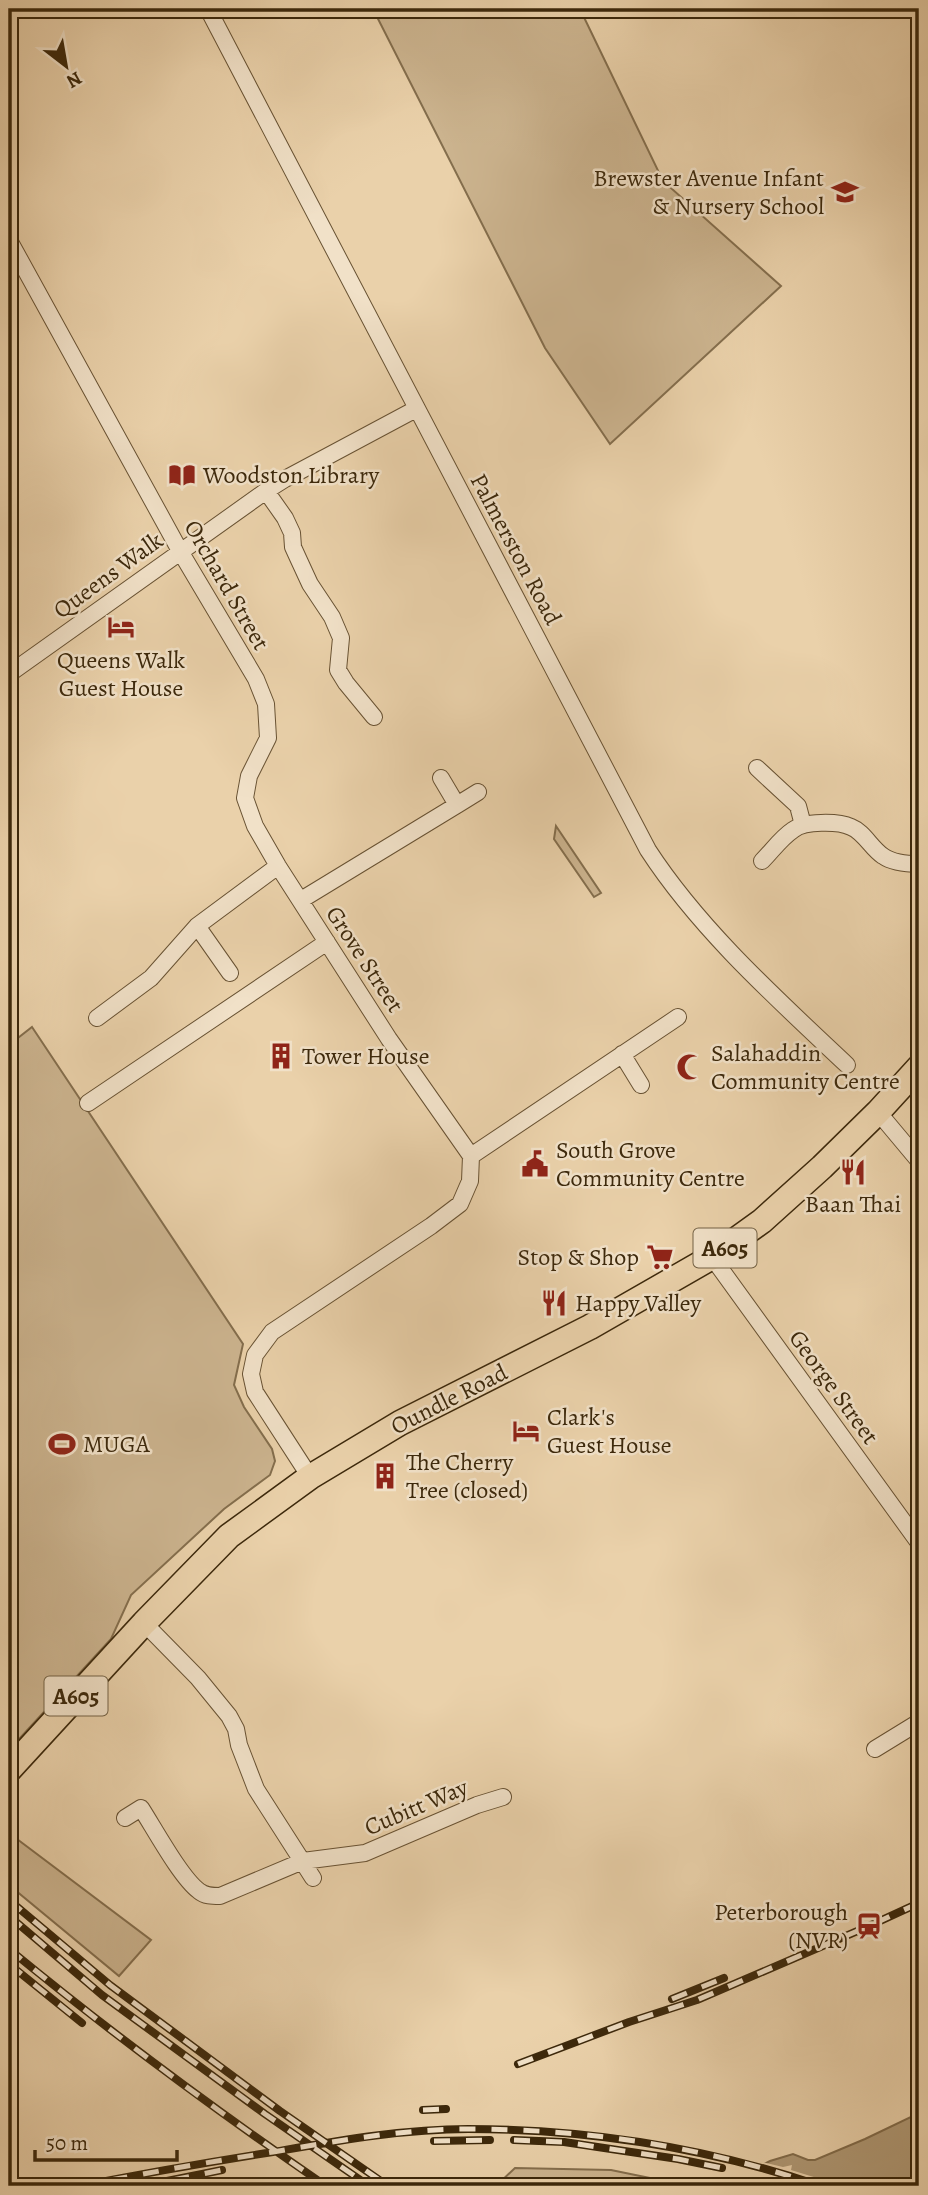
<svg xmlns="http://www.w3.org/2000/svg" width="928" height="2195" viewBox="0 0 928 2195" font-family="Alegreya,serif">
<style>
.green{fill:#ccb48f;stroke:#846e4d;stroke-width:2}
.water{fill:#af9874;stroke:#816b4a;stroke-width:2}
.pier{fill:#ead1aa}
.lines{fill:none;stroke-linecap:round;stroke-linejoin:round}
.minor-casing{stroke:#685233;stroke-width:18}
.primary-casing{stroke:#3c280b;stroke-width:27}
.minor{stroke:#f1e1c8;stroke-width:16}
.primary{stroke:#ead1aa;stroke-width:24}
.rail-casing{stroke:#3c280b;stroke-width:8}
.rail{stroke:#f1e1c8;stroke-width:5;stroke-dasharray:16;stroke-linecap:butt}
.labels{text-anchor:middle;stroke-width:5;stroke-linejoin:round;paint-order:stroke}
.shield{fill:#f1e1c8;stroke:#726044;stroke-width:2}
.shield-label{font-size:23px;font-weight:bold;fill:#3c280b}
.poi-label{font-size:24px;fill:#3c280b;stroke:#f1e1c8;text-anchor:start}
.street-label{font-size:24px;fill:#3c280b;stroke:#f1e1c8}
</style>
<rect width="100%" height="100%" fill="#ead1aa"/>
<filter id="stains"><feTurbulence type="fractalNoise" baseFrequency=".00286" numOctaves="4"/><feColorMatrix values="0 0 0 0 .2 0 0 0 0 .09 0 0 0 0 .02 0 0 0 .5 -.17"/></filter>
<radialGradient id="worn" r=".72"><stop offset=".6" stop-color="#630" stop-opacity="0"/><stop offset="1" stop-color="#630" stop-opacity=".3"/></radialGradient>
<path class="green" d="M373,9H580L663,181L781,286L610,444L545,348Z
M556,826L601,893L594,897L554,839Z
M32,1027L243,1344L234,1385L244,1407L272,1449L275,1461L270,1475L224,1509L131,1595L111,1639L9,1750V1045Z
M9,1833L151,1940L119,1976L9,1885Z
M515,2168L611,2170L689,2186H496Z"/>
<path class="water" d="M919,2113V2186H721L770,2161L793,2154L808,2160H815L865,2139Z"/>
<path class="pier" d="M762,2162L783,2167L792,2165L791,2170L830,2182L839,2180L838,2186H752L751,2184L727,2179Z"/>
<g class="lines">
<g class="minor-casing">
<path id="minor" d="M208,9L648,850C700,930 777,999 847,1065
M9,240L180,551L256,679L266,704L268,738L249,776L245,798L255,826L278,866L389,1039L471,1156L470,1181L460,1204L431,1226L272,1332L255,1355L251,1374L255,1392L310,1477
M266,491L285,518L292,533L293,547L298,558L310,584L332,617L341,638L338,670L346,683L374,717
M9,674L266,491L285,479L416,409
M757,768L798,806L803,825
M457,805L478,792
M762,861C772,851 781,838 793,830C804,821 838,821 851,827C864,832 871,848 883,856C893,863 907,864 919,864
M301,900L457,805L441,778
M197,926L230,973
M97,1018L151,978L197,926L278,866
M622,1054L641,1085
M88,1103L327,942
M878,1112L919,1161
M471,1156L678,1017
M712,1257L919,1543
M144,1623L198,1678L229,1716L236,1729L239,1745L256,1789L313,1878
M875,1749L919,1722
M125,1818L141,1808C154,1828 181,1878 199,1891C205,1896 212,1896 220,1896L303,1861L365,1853L477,1805L503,1797"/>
</g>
<g class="primary-casing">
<path id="primary" d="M9,1770L144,1623L229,1536L310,1477L400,1423L590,1327L712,1257L762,1221L822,1167L878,1112L919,1067"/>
</g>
<use href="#minor" class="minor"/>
<use href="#primary" class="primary"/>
<g class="rail-casing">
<path id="rail" d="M9,1900L110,1985L280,2111L388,2186
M9,1916L102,1995L265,2114L369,2186
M9,1949C111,2033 217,2111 326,2186
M9,1964L82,2023
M672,1999L724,1978
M518,2064L629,2022L697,2000L869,1926L919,1903
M423,2110L446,2109
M514,2140L564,2142L678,2159L722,2168
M434,2141L490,2140
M80,2186C145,2173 209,2162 273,2152C337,2141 402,2129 468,2129C590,2129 705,2147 821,2186
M142,2186L222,2170"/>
</g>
<use href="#rail" class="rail"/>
</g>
<defs>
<g id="school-bare" transform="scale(2.1)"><path d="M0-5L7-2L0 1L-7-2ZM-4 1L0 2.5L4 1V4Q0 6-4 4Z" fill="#8f2418" stroke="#f1e1c8" stroke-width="2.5" paint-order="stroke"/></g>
<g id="library-bare" transform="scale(2.1)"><path d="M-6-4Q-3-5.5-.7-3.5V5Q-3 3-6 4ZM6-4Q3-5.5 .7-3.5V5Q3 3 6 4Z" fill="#8f2418" stroke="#f1e1c8" stroke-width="2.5" paint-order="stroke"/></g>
<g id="hotel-bare" transform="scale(2.1)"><path d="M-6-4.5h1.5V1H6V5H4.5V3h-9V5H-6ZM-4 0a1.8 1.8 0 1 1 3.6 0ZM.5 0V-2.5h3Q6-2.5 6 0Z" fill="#8f2418" stroke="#f1e1c8" stroke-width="2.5" paint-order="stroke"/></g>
<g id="building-bare" transform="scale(2.1)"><path d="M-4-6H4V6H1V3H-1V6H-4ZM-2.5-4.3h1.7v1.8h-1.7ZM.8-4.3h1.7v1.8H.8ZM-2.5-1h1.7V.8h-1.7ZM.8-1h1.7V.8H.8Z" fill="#8f2418" stroke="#f1e1c8" stroke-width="2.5" paint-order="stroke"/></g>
<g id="mosque-bare" transform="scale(2.1)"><path d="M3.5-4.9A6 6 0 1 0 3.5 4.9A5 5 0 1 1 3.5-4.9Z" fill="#8f2418" stroke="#f1e1c8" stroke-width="2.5" paint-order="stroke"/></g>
<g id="civic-bare" transform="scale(2.1)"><path d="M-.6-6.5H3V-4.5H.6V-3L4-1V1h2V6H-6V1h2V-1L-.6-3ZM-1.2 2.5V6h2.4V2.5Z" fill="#8f2418" stroke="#f1e1c8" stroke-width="2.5" paint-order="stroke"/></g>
<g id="restaurant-bare" transform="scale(2.1)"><path d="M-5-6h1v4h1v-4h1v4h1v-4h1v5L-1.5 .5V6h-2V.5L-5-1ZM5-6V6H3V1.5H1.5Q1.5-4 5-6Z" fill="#8f2418" stroke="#f1e1c8" stroke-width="2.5" paint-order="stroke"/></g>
<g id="supermarket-bare" transform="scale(2.1)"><path d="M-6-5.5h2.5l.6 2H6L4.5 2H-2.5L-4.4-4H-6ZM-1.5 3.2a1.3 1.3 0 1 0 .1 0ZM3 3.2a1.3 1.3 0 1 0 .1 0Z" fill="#8f2418" stroke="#f1e1c8" stroke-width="2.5" paint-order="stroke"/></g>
<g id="stadium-bare" transform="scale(2.1)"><path d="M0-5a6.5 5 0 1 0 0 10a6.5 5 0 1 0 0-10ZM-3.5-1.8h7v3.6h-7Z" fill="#8f2418" stroke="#f1e1c8" stroke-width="2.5" paint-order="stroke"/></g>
<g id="station-bare" transform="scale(2.1)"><path d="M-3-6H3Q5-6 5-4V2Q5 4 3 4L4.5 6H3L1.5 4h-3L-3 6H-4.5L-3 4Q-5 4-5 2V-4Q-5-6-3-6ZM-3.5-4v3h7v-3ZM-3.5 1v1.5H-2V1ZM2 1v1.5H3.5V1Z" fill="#8f2418" stroke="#f1e1c8" stroke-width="2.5" paint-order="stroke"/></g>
</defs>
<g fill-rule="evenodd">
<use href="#school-bare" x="845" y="192"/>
<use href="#library-bare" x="182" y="475"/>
<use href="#hotel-bare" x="121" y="627"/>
<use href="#building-bare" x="281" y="1056"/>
<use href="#mosque-bare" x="690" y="1067"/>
<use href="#civic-bare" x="535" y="1164"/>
<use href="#restaurant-bare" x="853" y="1172"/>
<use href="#supermarket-bare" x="660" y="1257"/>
<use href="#restaurant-bare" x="554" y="1303"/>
<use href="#hotel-bare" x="526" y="1431"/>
<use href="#stadium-bare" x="62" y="1444"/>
<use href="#building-bare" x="385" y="1476"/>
<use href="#station-bare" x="869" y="1926"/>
</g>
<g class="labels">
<g class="shield">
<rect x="693.5" y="1228.5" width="63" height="39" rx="5"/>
<rect x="44.5" y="1676.5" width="63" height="39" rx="5"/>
</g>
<g class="shield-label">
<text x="725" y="1256">A605</text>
<text x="76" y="1704">A605</text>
</g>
<g class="poi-label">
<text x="824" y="186" text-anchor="end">Brewster Avenue Infant<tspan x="824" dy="28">&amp; Nursery School</tspan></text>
<text x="203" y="483">Woodston Library</text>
<text x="121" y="668" text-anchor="middle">Queens Walk<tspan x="121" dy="28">Guest House</tspan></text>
<text x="711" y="1061">Salahaddin<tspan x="711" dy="28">Community Centre</tspan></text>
<text x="302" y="1064">Tower House</text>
<text x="556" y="1158">South Grove<tspan x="556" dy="28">Community Centre</tspan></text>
<text x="853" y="1212" text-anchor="middle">Baan Thai</text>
<text x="639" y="1265" text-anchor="end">Stop &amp; Shop</text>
<text x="575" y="1311">Happy Valley</text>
<text x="547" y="1425">Clark's<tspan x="547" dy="28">Guest House</tspan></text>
<text x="83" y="1452">MUGA</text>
<text x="406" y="1470">The Cherry<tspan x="406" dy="28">Tree (closed)</tspan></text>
<text x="848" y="1920" text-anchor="end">Peterborough<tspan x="848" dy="28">(NVR)</tspan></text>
</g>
<g class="street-label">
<text transform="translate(516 549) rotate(62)" y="8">Palmerston Road</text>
<text transform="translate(108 575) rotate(-36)" y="8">Queens Walk</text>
<text transform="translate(227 585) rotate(60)" y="8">Orchard Street</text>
<text transform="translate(365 959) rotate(57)" y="8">Grove Street</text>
<text transform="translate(834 1387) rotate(54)" y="8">George Street</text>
<text transform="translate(449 1399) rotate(-27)" y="8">Oundle Road</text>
<text transform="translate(416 1807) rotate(-23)" y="8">Cubitt Way</text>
</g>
</g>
<rect width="928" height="2195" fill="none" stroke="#ead1aa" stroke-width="35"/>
<rect x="10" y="10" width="907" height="2174" fill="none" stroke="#3c280b" stroke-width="3.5"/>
<rect x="18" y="18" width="893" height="2160" fill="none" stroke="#3c280b" stroke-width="2"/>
<g transform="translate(66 66) rotate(149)" stroke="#f1e1c8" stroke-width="5" paint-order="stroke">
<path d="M0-5L12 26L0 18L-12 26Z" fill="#3c280b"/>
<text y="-10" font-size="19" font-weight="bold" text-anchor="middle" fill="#3c280b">N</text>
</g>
<path d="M35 2150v10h142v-10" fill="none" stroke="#3c280b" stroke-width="3.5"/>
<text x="46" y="2150" font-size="21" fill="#3c280b" stroke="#f1e1c8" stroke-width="5" paint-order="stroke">50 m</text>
<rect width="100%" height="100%" filter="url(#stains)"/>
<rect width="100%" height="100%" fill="url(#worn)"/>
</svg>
